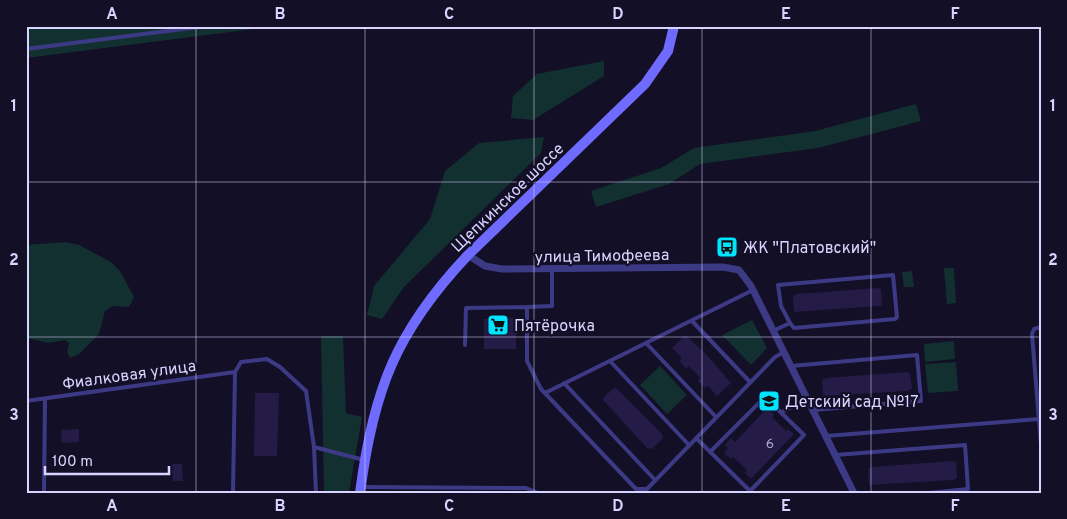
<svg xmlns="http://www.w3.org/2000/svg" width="1067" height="519" viewBox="0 0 1067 519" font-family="Overpass,sans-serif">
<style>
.green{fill:#12302f}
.building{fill:#241b47}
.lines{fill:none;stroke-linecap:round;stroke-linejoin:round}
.service{stroke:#3d3a85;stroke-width:4}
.minor{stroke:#3d3a85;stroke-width:7}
.secondary{stroke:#6f6bff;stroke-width:10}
.grid{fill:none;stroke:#d9d4ff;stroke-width:1;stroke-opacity:0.55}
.labels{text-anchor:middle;stroke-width:4.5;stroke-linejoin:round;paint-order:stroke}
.number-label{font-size:14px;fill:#aca6d1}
.street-label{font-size:16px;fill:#d9d4ff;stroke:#130f26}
.poi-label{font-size:16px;fill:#d9d4ff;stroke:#130f26;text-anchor:start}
.neatline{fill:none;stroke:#d9d4ff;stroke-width:2}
.grid-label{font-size:16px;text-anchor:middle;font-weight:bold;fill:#d9d4ff}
</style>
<rect width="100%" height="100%" fill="#130f26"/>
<path class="green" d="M26,26H278L26,58Z
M604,61V76L533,120L511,118L513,96L537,74Z
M916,104L921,121L818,148L700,164L669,184L596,207L591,191L661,168L694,148L815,131Z
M544,137L541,153L404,287L382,319L367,315L374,286L430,219L445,171L479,143Z
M66,242L79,245L111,262L120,271L134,297L129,307L113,306L105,311L99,334L79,354L70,358L67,352L69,343L65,340L48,343L26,338V245Z
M944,268H954L956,303L947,304Z
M912,271L914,287H904L902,272Z
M752,320L767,348L751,365L722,335Z
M321,336H343L346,413L362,417L349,493H324Z
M954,341L955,359L925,362L924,344Z
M956,362L958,391L928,393L925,364Z
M660,366L687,395L667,414L640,385Z"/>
<path class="building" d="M877,288L881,289L882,305L878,306L794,312L793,296L797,294Z
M516,318V349H484V319Z
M685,335L706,354L731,383L717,396L708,386L705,388L698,381L700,378L689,366L686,369L679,361L682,358L672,348Z
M906,372L910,373L912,389L907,391L823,396L822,380L826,378Z
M615,387L662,434L663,438L652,449L647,448L604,401L603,398Z
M255,393H279L277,456H254Z
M767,408L774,415L772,417L786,431L788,429L794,434L751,479L745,473L747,470L733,457L731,459L724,453L728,448L725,445L731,438L735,442Z
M79,429V442L62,443L61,430Z
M952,461L956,462L957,478L953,480L869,485L868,469L872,467Z
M172,464H182L183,481H173Z"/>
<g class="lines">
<path class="service" d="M26,49L207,26
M552,269V306L527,307V361L541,389L636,489H647L775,357L784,352
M692,321L750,382
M1041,327L1034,329L1032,334L1041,445
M773,331L790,323L781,306L778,285L893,275L897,317L895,319L794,328L790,323
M646,343L716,417
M465,345L466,308L527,307
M610,361L689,445
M791,366L917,355L921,401L813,410
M564,383L655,480
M545,393L753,290
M26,401L235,372
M782,412L808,399
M826,436L1039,419
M696,438L749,490H751L804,435L765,397L710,452
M314,447L364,460
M835,455L965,445L968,489L929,493
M361,487L526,488L538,493
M44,493L45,399
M233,493L235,372L241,362L267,359L280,367L306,391L314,447L316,493
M568,493H611"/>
<path class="minor" d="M468,255L485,266L502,269L723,267L739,270L751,286L854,493"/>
<path class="secondary" d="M360,493C373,391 396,331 468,255L645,84L668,51L674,26"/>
</g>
<path class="grid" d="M196,26V493M365,26V493M534,26V493M702,26V493M871,26V493M26,182H1041M26,337H1041"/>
<defs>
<g id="bus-square" transform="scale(1.125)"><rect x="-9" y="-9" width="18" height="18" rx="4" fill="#00e5ff" stroke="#130f26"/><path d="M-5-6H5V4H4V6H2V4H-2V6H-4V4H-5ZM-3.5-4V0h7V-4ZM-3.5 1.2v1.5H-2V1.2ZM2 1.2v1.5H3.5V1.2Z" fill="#111"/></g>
<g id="supermarket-square" transform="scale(1.125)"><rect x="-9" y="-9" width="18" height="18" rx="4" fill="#00e5ff" stroke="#130f26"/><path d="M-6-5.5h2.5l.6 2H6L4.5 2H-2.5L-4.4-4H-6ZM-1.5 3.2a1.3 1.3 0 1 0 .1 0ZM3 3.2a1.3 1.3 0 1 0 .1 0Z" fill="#111"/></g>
<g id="school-square" transform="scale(1.125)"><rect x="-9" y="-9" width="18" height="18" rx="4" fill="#00e5ff" stroke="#130f26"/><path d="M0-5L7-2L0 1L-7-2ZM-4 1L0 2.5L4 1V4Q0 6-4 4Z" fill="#111"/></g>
</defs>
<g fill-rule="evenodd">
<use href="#bus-square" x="727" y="247"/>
<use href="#supermarket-square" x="498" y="325"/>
<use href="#school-square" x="769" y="401"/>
</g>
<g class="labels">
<g class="number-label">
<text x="770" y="448">6</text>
</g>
<g class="street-label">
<text transform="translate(507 197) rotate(-44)" y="6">Щепкинское шоссе</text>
<text transform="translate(602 255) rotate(-1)" y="6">улица Тимофеева</text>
<text transform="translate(129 374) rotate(-8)" y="6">Фиалковая улица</text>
</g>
<g class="poi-label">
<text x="743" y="253">ЖК "Платовский"</text>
<text x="514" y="331">Пятёрочка</text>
<text x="785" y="407">Детский сад №17</text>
</g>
</g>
<rect width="1067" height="519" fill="none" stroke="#130f26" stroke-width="55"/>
<path d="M45 466v8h124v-8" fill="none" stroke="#d9d4ff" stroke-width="2.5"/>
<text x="52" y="466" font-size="15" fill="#d9d4ff" stroke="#130f26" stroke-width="4" paint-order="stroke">100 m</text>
<rect x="28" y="28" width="1012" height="464" class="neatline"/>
<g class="grid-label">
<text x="112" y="19">A</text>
<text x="280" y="19">B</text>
<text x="449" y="19">C</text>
<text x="618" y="19">D</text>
<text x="786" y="19">E</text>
<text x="955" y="19">F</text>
<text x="14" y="111">1</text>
<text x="1053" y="111">1</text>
<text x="14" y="265">2</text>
<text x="1053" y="265">2</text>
<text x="14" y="420">3</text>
<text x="1053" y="420">3</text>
<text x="112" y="511">A</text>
<text x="280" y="511">B</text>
<text x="449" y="511">C</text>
<text x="618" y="511">D</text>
<text x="786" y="511">E</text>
<text x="955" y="511">F</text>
</g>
</svg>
